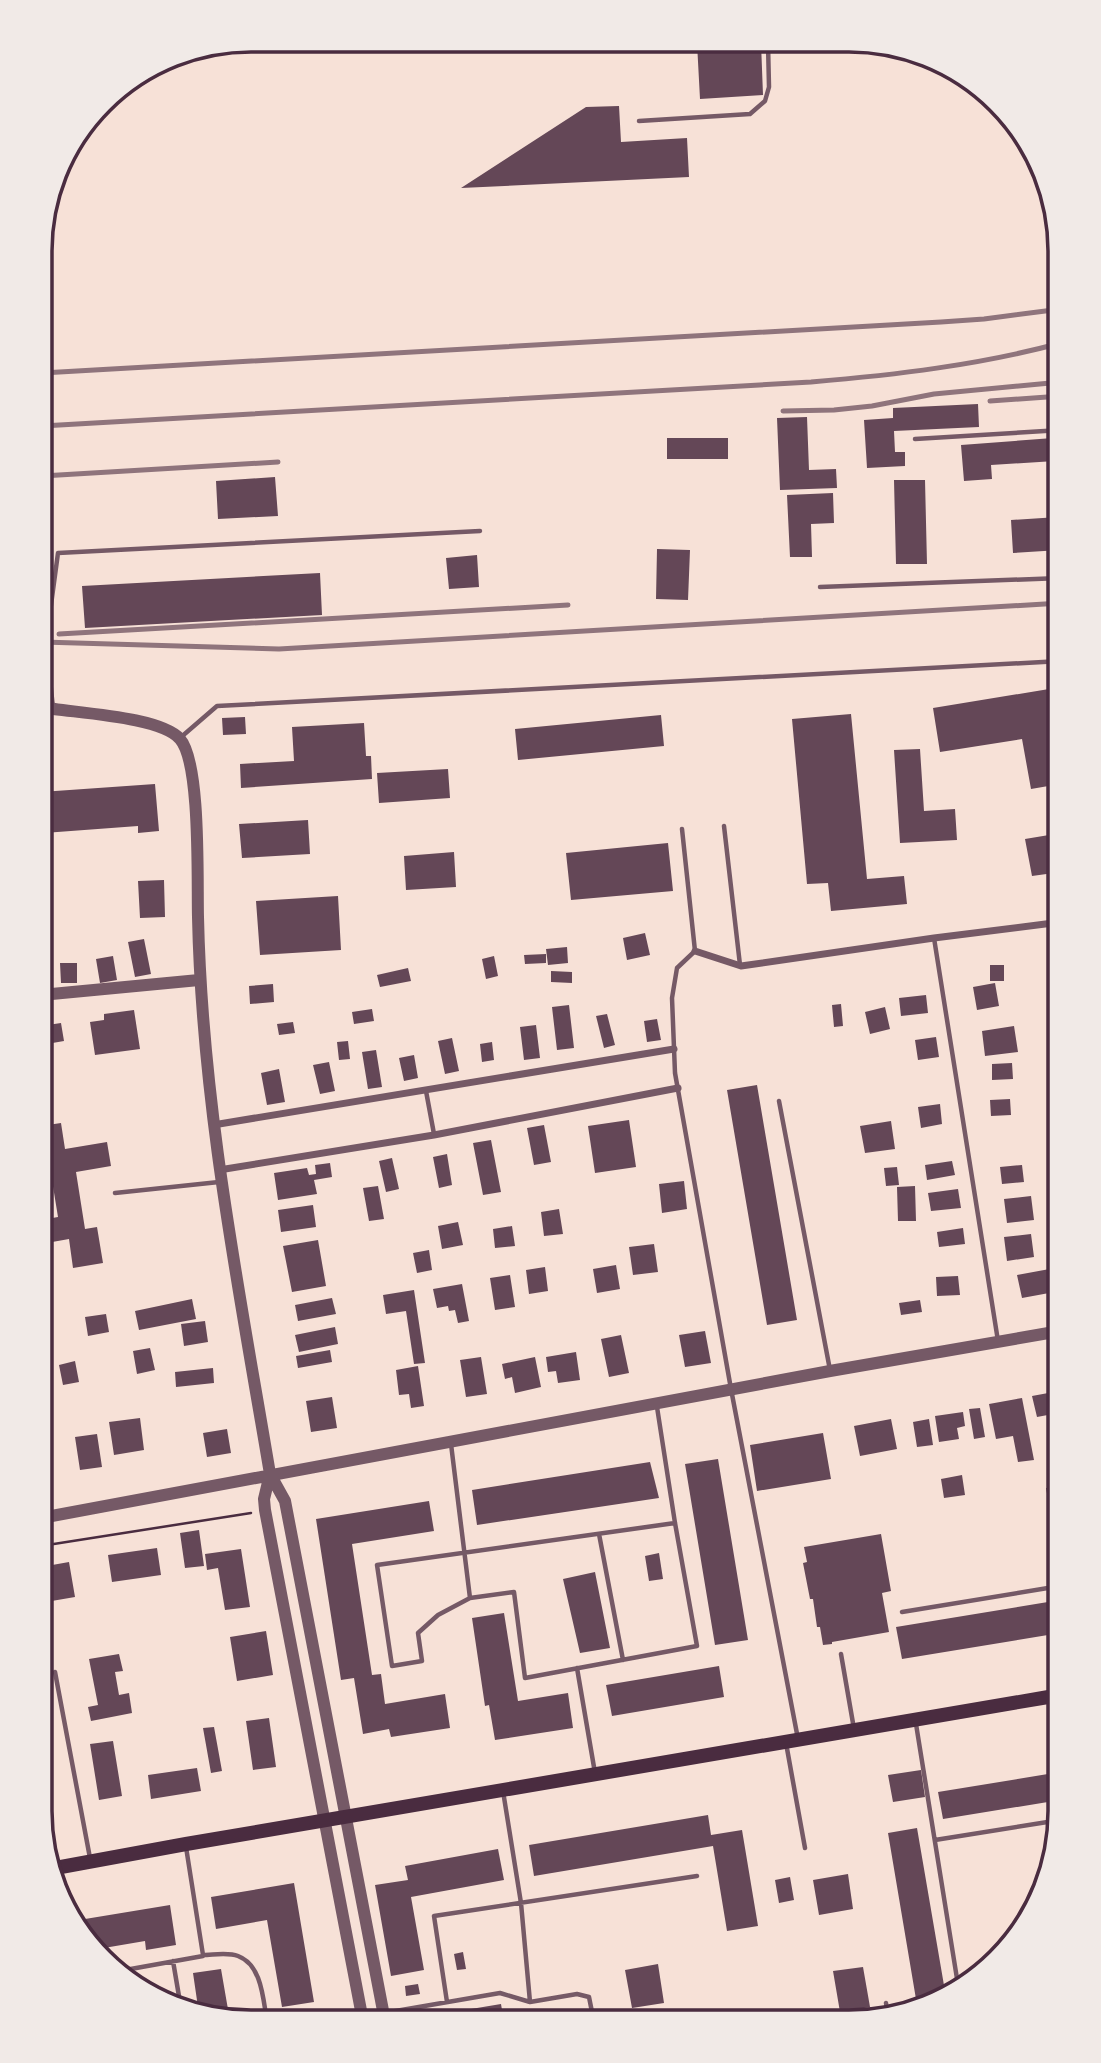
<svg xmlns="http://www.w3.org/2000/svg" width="1101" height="2063" viewBox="0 0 1101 2063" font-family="Overpass,sans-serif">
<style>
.building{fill:#644757}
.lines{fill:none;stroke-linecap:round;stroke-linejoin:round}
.path{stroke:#4a2c40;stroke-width:2.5}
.service{stroke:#755966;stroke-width:4.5}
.minor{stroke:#755966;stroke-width:7}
.tertiary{stroke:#755966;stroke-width:12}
.secondary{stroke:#4a2c40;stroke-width:14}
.rail{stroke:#8f747c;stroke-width:5}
.rim{fill:none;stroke:#4a2c40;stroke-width:3.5}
</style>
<rect width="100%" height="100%" fill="#f7e1d7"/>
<path class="building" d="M697,43H761L763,95L700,99Z
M619,106L621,142L687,138L689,177L461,188L586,107Z
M978,404L979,427L894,431L895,452H905V466L867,468L864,420L893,418V408Z
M807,417L809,470L836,469L837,488L780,490L777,418Z
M667,438H728V459H667Z
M1053,438L1055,461L991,465L992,479L964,481L961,445Z
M275,477L278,516L218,519L216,481Z
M894,480H925L927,564H896Z
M833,493L834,523L811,524L812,557H790L787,495Z
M1058,517L1060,550L1013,553L1011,520Z
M657,549L690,550L688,600L656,599Z
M477,555L479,587L449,589L446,558Z
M320,573L322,615L85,628L82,586Z
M1061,687V732L1052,734L1060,784L1031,789L1022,739L940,752L933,708Z
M851,714L867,879L904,876L907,904L831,911L828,883L807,884L792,719Z
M661,715L664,746L518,760L515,729Z
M245,717L246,734L223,735L222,718Z
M364,723L366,756H371L372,779L241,788L240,764L294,761L292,727Z
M920,749L924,811L955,809L957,840L900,843L894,750Z
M448,769L450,798L379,803L377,773Z
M155,784L159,831L138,833V826L44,833L41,792Z
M308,820L310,854L242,858L239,824Z
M1061,833V872L1032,876L1025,839Z
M668,843L673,891L571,900L566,853Z
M454,852L456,887L406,890L404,856Z
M164,880L165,917L140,918L138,881Z
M338,896L341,950L260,955L256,901Z
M645,933L650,955L627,960L623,938Z
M144,939L151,974L135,977L128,942Z
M567,947L568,963L548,965L546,949Z
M546,954V963L525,964L524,955Z
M113,956L117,980L100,983L96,959Z
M494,956L498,976L486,979L482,959Z
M60,963H77V983H61Z
M990,965H1004V981H990Z
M1061,967V999H1057L1052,968Z
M408,968L411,981L380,987L377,975Z
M551,971L572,972V983L551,982Z
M995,983L999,1006L977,1010L973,987Z
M273,984L274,1002L250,1004L249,986Z
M926,995L928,1013L901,1016L899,998Z
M841,1004L843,1026L834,1027L832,1005Z
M569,1005L574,1048L557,1050L552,1007Z
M885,1007L890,1029L870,1034L865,1012Z
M372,1009L374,1021L354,1024L352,1012Z
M134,1010L140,1049L95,1055L90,1022L104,1020V1014Z
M607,1014L615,1045L604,1048L596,1016Z
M657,1019L661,1040L647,1042L644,1021Z
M293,1022L295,1033L279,1035L277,1024Z
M61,1023L64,1041L41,1045V1026Z
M536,1025L540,1058L524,1060L520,1027Z
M1014,1026L1018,1052L985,1056L982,1031Z
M936,1037L939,1057L918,1060L915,1040Z
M452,1038L459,1071L445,1074L438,1041Z
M348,1041L350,1059L339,1060L337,1042Z
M492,1042L494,1060L482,1062L480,1044Z
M376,1050L382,1087L368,1089L362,1052Z
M414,1055L418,1078L404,1081L399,1058Z
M329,1062L335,1091L320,1094L313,1065Z
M1012,1063L1013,1079L992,1080V1064Z
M279,1069L285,1102L267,1105L261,1073Z
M757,1085L797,1320L767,1325L727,1090Z
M1010,1099L1011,1115L991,1116L990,1100Z
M940,1104L942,1124L921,1128L918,1107Z
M629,1120L636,1167L595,1173L588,1126Z
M891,1121L895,1149L865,1153L860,1126Z
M61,1123L65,1149L107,1142L111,1166L76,1172L85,1229L97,1227L103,1263L73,1268L69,1239L41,1244V1220L58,1217L49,1162L41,1163V1126Z
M544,1125L551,1162L534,1165L527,1128Z
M491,1140L501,1192L483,1195L473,1143Z
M447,1154L452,1185L439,1188L433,1157Z
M392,1158L399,1189L386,1192L379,1161Z
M952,1161L955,1175L927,1180L925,1165Z
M330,1163L332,1177L314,1180L317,1194L278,1200L274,1173L307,1168L309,1175L316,1174L315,1165Z
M1022,1165L1024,1182L1002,1184L1000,1167Z
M897,1167L899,1185L886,1186L884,1168Z
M684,1181L687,1209L662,1213L659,1184Z
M378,1186L384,1219L369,1221L363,1188Z
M915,1186L916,1221H898L897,1187Z
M958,1189L961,1208L931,1211L928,1193Z
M1031,1196L1034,1220L1007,1223L1004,1199Z
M313,1205L316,1227L281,1232L278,1210Z
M559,1209L563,1234L544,1236L541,1212Z
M458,1222L463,1245L442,1249L438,1226Z
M512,1226L515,1246L495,1248L493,1229Z
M963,1228L965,1244L939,1247L937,1232Z
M1031,1234L1034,1257L1007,1261L1004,1237Z
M318,1240L326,1286L292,1292L283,1246Z
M654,1244L658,1272L633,1275L629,1247Z
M429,1250L432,1270L417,1273L413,1253Z
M616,1265L620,1289L597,1293L593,1269Z
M545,1267L548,1291L529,1294L526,1270Z
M1055,1268L1060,1291L1022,1298L1017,1275Z
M510,1275L515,1307L495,1310L490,1278Z
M958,1276L960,1295L937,1296L936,1277Z
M462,1284L469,1321L458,1323L455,1310L449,1311L448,1306L437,1308L433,1289Z
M414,1290L425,1363L414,1364L406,1311L386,1314L383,1295Z
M332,1298L336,1314L298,1321L295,1305Z
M192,1299L196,1319L139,1330L135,1311Z
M920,1300L922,1312L901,1315L899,1303Z
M106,1314L109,1332L88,1336L85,1317Z
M205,1321L208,1342L184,1346L181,1324Z
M335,1327L338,1344L299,1352L295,1335Z
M705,1331L711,1363L685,1367L679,1335Z
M621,1335L629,1373L609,1377L601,1339Z
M150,1348L155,1370L137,1374L133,1351Z
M330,1350L332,1362L298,1368L296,1356Z
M576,1352L580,1380L558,1383L556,1371L548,1372L546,1357Z
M481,1357L487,1394L466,1397L460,1360Z
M535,1357L541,1387L515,1393L512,1377L505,1379L502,1364Z
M75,1361L79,1382L63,1385L59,1365Z
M50,1365L53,1377L42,1379L41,1367Z
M418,1366L424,1406L411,1408L409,1394L399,1395L396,1370Z
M213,1368L214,1383L176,1387L175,1372Z
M1059,1391L1060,1433L1058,1434L1053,1414L1037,1417L1032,1396Z
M332,1397L337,1428L311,1432L306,1401Z
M1022,1398L1034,1460L1018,1462L1013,1436L996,1439L989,1404Z
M980,1408L985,1437L974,1439L969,1409Z
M963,1412L965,1426L957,1428L959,1439L939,1442L935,1416Z
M140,1418L144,1450L114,1455L109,1422Z
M891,1419L897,1449L860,1456L854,1426Z
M929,1419L933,1445L917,1447L913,1422Z
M227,1429L231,1453L207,1457L203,1433Z
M823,1433L831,1479L757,1491L750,1445Z
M97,1434L102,1467L80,1470L75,1437Z
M718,1459L748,1640L715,1645L685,1464Z
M650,1462L659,1498L477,1525L472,1490Z
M962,1475L965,1495L944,1498L941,1479Z
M1060,1486V1520L1052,1522L1046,1488Z
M429,1501L434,1531L352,1544L372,1675L381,1674L385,1704L445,1694L450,1728L391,1737L389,1729L363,1734L354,1678L341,1680L316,1519Z
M1060,1523V1556H1059L1053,1524Z
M199,1530L204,1566L185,1568L180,1533Z
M881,1534L891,1591L882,1593L889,1632L832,1642V1644L823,1645L820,1627H817L813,1599H810L803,1563L807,1562L804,1547Z
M157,1548L161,1575L112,1582L108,1555Z
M241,1549L250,1607L225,1610L218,1568L207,1570L205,1554Z
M659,1553L663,1579L649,1581L645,1556Z
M69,1562L75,1597L40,1603L41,1567Z
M595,1572L610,1648L580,1653L563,1579Z
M1060,1600V1633L902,1659L896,1627Z
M504,1613L518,1701L568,1693L573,1728L495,1740L489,1705L485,1706L472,1618Z
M266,1631L273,1675L237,1681L230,1637Z
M119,1654L123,1671L115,1672L119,1695L129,1693L132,1713L91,1721L88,1707L98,1705L89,1659Z
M719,1666L724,1697L612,1716L606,1685Z
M269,1718L276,1767L253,1770L246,1721Z
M214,1727L222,1771L211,1773L203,1728Z
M113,1741L122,1796L99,1800L90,1744Z
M40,1749H43L52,1806L40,1808Z
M197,1768L201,1791L151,1799L148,1775Z
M921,1770L925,1797L893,1802L888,1775Z
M1060,1772V1800L943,1819L938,1792Z
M708,1815L711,1835L742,1830L758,1926L727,1931L713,1846L534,1876L529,1845Z
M917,1828L946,1997L918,2011L888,1833Z
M498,1849L504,1880L411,1897L424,1970L391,1976L375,1885L408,1880L405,1866Z
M848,1874L853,1909L819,1915L813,1880Z
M790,1877L794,1900L779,1903L775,1880Z
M294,1883L314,2002L282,2007L267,1920L216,1929L211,1897Z
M170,1905L176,1945L146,1950L145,1941L98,1949L79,1920Z
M463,1952L466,1969L457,1970L454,1954Z
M658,1964L664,2003L632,2008L625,1970Z
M863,1967L870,2007L840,2012L833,1971Z
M221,1969L230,2021H224L199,2014L193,1973Z
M418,1984L420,1994L406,1996L405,1986Z
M501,2004L504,2022L405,2021V2020Z
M583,2009L585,2022H512V2020Z"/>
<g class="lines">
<path class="path" d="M41,1546L251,1513"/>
<path class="service" d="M639,121L750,114L765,101L769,87L768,43
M915,439L1061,430
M820,587L1061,578
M53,708L46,642L58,553L480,531
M180,738L217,706L1061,661
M724,826L740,965
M682,829L695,951L677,968L672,998L675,1073L731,1389L798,1739
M934,938L998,1341
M426,1091L434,1134
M779,1101L830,1370
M115,1193L219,1182
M451,1444L470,1598L438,1615L418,1633L422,1661L392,1666L377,1565L675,1523
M599,1534L623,1660
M470,1598L514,1592L525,1678L697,1646L675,1523L657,1407
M902,1612L1060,1586
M841,1654L854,1729
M577,1668L595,1773
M55,1672L90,1858
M916,1724L959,1991
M786,1743L805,1848
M503,1791L521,1903L530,2002
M935,1840L1060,1820
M186,1847L203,1955C213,1955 228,1952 238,1956C262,1965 263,1999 267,2021
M173,1961L181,2008
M114,1972L203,1956
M447,2002L434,1916L697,1876
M886,2003L888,2016
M384,2013L500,1993L530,2002L577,1994L589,1997L594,2022"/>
<path class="minor" d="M695,951L741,966L934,938L1061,922
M213,1125L674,1049
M219,1170L434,1135L678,1088"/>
<path class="tertiary" d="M41,707C72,713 160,716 180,739C201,763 197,881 198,917C202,1105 239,1289 270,1474L285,1501L385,2021
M41,995L199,980
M270,1474L264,1499L265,1510L363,2021
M41,1518L830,1371L1060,1331"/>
<path class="secondary" d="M50,1869L186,1844L1060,1695"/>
<path class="rail" d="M42,373L941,322L984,319L1061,309
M990,401L1061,396
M783,411L834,410L872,406L934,394L1061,382
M1058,412H1061
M42,426L811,382C895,375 979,365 1061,343
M42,476L278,462
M59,634L568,605
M42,642L279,649L1061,603"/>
</g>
<path d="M0 0H1101V2063H0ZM251 52H849A199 199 0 0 1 1048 251V1811A199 199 0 0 1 849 2010H251A199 199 0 0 1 52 1811V251A199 199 0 0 1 251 52Z" fill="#f1eae7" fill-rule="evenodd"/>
<path class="rim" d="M251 52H849A199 199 0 0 1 1048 251V1811A199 199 0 0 1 849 2010H251A199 199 0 0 1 52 1811V251A199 199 0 0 1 251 52Z"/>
</svg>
